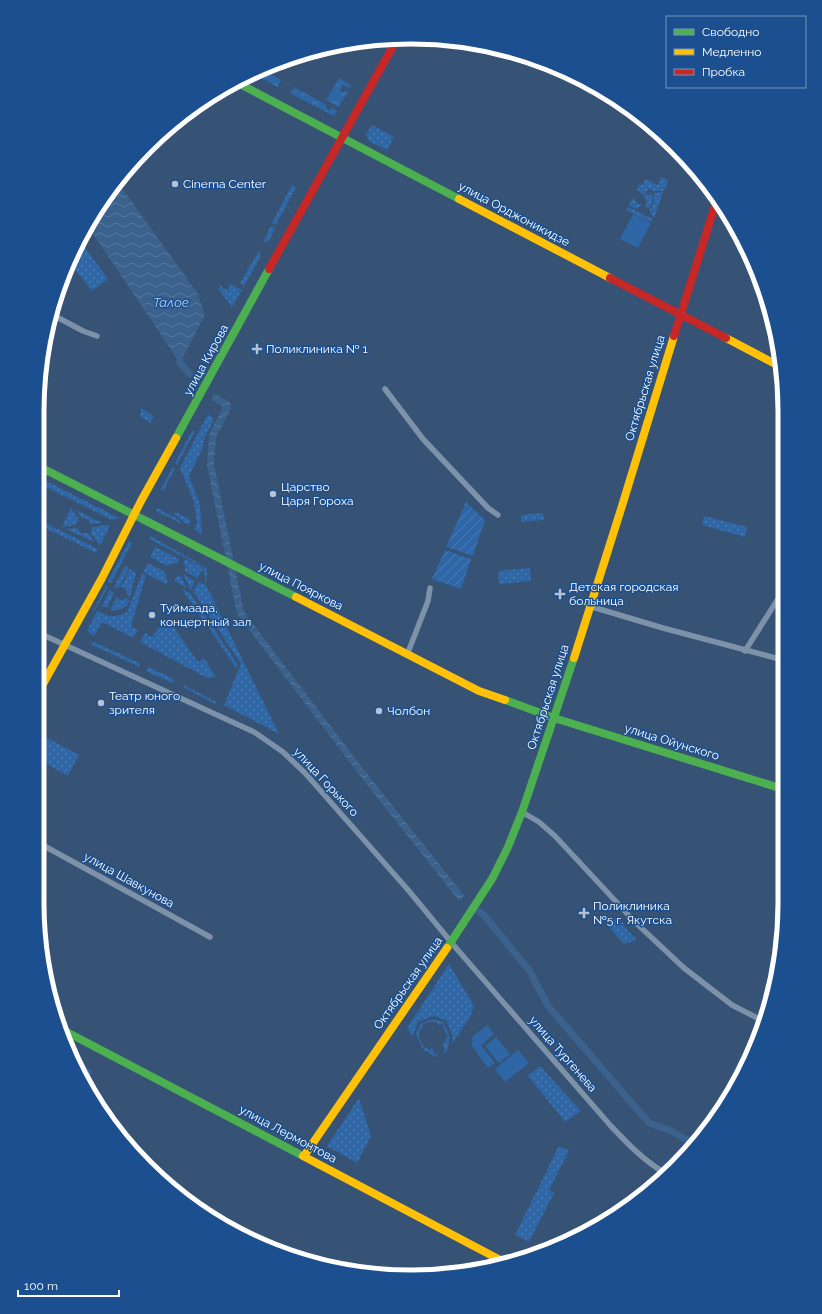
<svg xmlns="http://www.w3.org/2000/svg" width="822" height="1314" viewBox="0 0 822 1314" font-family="Raleway,sans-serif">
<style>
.grass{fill:url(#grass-dots)}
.forest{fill:url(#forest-crowns)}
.garden{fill:url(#garden-furrows)}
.pitch{fill:#2f66a5}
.water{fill:url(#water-waves)}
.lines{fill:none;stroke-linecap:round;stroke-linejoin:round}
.canal{stroke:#3b618d;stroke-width:7}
.street{stroke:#7d92a8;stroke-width:5.5}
.fast{stroke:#4caf50;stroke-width:8}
.slow{stroke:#ffc107;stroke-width:8}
.jam{stroke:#c62828;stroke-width:8}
.poi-dot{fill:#b9c2ce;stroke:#1b4f8f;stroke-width:1.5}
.labels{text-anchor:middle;stroke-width:3;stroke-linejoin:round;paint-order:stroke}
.poi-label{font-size:12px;fill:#fff;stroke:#1b4f8f;text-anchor:start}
.street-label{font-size:12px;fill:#fff;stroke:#1b4f8f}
.water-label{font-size:13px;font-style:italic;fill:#b5d3f5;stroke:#1b4f8f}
.rim{fill:none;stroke:#fff;stroke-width:5}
</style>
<defs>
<pattern id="grass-dots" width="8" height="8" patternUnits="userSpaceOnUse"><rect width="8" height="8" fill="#2f66a5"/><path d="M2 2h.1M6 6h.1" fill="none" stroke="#4e7db2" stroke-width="1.8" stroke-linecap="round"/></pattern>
<pattern id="forest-crowns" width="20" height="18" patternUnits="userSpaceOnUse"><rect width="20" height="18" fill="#2f66a5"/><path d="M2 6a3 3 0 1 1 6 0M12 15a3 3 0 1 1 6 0" fill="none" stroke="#4e7db2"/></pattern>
<pattern id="garden-furrows" width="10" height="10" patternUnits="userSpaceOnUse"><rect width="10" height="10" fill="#2f66a5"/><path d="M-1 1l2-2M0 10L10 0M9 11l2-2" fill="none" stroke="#4e7db2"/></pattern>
<pattern id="water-waves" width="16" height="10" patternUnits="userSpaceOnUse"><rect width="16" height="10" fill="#3b618d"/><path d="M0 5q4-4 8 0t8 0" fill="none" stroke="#58799e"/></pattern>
</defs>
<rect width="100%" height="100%" fill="#365274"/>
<path class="grass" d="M372,125L394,137L387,150L369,141L366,134Z
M661,177L668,180L664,191H654L649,189L647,191L646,193L644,195L637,190L639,184L642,185L646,179L658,185Z
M292,185L296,187L276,225L272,223Z
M663,192L654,218L651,214L650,209L654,204V193Z
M652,193L653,202L649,208H647L645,204L647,200L644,196L647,194L650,195Z
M632,198L636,201L638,204H643L636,209L629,205Z
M628,207L653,219L651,222L626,210Z
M271,226L275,228L269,241L263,242Z
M81,242L108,279L92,291L69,262Z
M259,251L261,256L244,286L240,283Z
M231,284L242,290L232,307L219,290V285L227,290Z
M141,408L153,416V418L150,423L140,416L141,411L140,410Z
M208,414L214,419L204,439L203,447L189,476L200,505L202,535L194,529L197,523L194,502L180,468Z
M192,431H195L177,465L175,463Z
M173,467L175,468L164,490L161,489Z
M46,481L119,518L112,520L44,486Z
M71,508L79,520L77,521L76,525L62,527Z
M157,508L176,518L184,525L156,511Z
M76,510L102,523L91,524L88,519L82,518Z
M175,512L191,520L188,525L174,514Z
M543,513L544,520L521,522V515Z
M704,516L747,527L745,537L702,525Z
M39,520L98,549L96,553L39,525Z
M107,525L110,526L100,546L90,532L92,530V527Z
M77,528L81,533H88L94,542L66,529Z
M150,536L207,568L206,585L279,734L224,705L241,664L193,591L199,582L206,585L203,567L149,539Z
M129,541L132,543L111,583L108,581Z
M155,547L179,559L177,564L173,563L167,566L150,557Z
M185,559L203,568L197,578L185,571V565L183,563Z
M148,563L165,572L166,578L168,580L166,584L143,572Z
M125,566L129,568L118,589L114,587Z
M530,568L531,581L499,584L498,571Z
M130,569L136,573L130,597L127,595V593L126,589L121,587Z
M142,574L146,575L131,626L138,630L133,638L102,622L94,636L87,631L97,611C108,617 116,618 127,612Z
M183,574L195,581L191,590L190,589Z
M181,576L187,588L174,581L176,577Z
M106,586L108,587L94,612L93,611Z
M182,589L190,593L238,665L236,668Z
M110,590L114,593L107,608L102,606Z
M117,597L120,600H123L125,598L130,600C126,609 119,611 110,610Z
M167,618L198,662L204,658L216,677L207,678L140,642L145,633L152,637Z
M94,642L139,663L140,667L90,644Z
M148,667L174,679L173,683L146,671Z
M184,685L216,702H217L215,704L183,687Z
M38,733L79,755L68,776L38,759Z
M616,918L637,940L624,944L607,925Z
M449,964L474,1006L470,1017L452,1044L453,1037L446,1020L433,1016L418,1022L412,1037L407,1028Z
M433,1019L443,1022L450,1037L447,1051L444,1053L443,1051L445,1050L442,1044L446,1042L445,1039L448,1038L442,1024L438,1025L437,1022L433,1023L432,1021L422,1025L423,1028L419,1029L420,1033L418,1034L424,1048L427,1047L428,1050L432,1048L435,1055L437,1054L438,1055L435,1057L423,1049L416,1034L420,1024Z
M540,1066L581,1111L565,1122L528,1076Z
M359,1098L371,1136L357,1163L327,1146Z
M559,1146L569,1151L549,1190L554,1193L529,1242L515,1235Z"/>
<path class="forest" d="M263,70L281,80L278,87L253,74Z
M339,78L349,84L351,86L350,88L343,85L340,91L344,93L346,90L348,91L339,107L326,100Z
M294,87L325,104L327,109L330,110L332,107L337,111L334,116L290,93Z"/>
<path class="garden" d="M466,502L485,520L473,556L446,547Z
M445,550L471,559L461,589L432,579Z"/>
<path class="pitch" d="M633,214L651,223L638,248L620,239Z
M487,1025L494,1034L481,1045L495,1063L488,1068L472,1046V1037Z
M496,1037L510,1054L499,1063L485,1046Z
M518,1050L529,1063L505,1082L495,1069Z
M78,1064L92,1071L87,1080Z"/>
<path class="water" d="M117,181L198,294L205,315L180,363L89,228Z
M214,394L230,402L231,408L216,437L214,464L244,612L364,770L463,894L464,896L459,901L358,773L237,614L207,465L209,435L223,406H221L211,399Z"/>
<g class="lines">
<path class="canal" d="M179,354L180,363L190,374
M478,911L483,914L529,970L548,1006L649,1123L669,1130L695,1144"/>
<path class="street" d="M53,315L83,331L97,336
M385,389L423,439L488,508L498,515
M589,606L663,628L783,660
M39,633L254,732L283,752L305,773L409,891L456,948L610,1125C626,1142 644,1161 665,1173
M745,651L783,591
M407,655L428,601L430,588
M522,812L539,822L555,836L635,922L684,968L732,1005L763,1021
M37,842L210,937"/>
<path class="fast" d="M556,68L631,110
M236,82L459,199
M176,438L269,269
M40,467L296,597
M505,700L554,718L783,789
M447,948L492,879L508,847L522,812L574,658
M59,1028L303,1156"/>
<path class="slow" d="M459,199L610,278
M726,338L781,367
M296,597L479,691L505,700
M574,658L622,506L674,336
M38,693L102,578L141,501L176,438
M303,1156L504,1262
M304,1156L447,948"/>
<path class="jam" d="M269,269L397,39
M610,278L726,338
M674,336L717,199"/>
</g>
<g class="poi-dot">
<circle cx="175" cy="184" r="4"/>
<path d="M255 343h4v4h4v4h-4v4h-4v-4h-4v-4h4z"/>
<circle cx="273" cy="494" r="4"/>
<path d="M558 588h4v4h4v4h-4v4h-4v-4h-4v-4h4z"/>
<circle cx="152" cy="615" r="4"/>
<circle cx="101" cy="703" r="4"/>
<circle cx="379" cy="711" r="4"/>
<path d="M582 907h4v4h4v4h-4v4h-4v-4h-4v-4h4z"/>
</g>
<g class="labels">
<g class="poi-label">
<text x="183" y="188">Cinema Center</text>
<text x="266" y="353">Поликлиника № 1</text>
<text x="281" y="491">Царство<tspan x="281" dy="14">Царя Гороха</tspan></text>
<text x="569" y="591">Детская городская<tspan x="569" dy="14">больница</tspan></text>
<text x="160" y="612">Туймаада,<tspan x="160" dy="14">концертный зал</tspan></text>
<text x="109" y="700">Театр юного<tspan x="109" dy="14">зрителя</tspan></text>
<text x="387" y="715">Чолбон</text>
<text x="593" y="910">Поликлиника<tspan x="593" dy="14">№5 г. Якутска</tspan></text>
</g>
<g class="street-label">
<text transform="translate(514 214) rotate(28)" y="4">улица Орджоникидзе</text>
<text transform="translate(206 360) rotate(-61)" y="4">улица Кирова</text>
<text transform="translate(645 388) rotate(-73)" y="4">Октябрьская улица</text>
<text transform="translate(301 586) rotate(27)" y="4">улица Пояркова</text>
<text transform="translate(548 697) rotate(-72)" y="4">Октябрьская улица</text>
<text transform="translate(672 742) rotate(17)" y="4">улица Ойунского</text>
<text transform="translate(326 782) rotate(47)" y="4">улица Горького</text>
<text transform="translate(129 880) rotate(29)" y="4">улица Шавкунова</text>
<text transform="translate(408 983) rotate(-55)" y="4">Октябрьская улица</text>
<text transform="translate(563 1054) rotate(49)" y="4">улица Тургенева</text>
<text transform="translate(288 1134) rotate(28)" y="4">улица Лермонтова</text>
</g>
<g class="water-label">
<text x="171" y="307">Талое</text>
</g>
</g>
<path d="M0 0H822V1314H0ZM411 44H411A367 367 0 0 1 778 411V903A367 367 0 0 1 411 1270H411A367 367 0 0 1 44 903V411A367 367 0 0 1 411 44Z" fill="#1b4f8f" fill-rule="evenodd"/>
<path class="rim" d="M411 44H411A367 367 0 0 1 778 411V903A367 367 0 0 1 411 1270H411A367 367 0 0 1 44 903V411A367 367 0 0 1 411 44Z"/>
<rect x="666" y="16" width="140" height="72" fill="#1b4f8f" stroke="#7695bc"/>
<rect x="674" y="29" width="20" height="6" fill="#4caf50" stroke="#7695bc"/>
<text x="702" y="36" font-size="12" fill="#ffffff">Свободно</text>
<rect x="674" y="49" width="20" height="6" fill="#ffc107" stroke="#7695bc"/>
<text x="702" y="56" font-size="12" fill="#ffffff">Медленно</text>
<rect x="674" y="69" width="20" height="6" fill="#c62828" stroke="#7695bc"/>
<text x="702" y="76" font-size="12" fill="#ffffff">Пробка</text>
<path d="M18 1290v6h101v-6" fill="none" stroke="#ffffff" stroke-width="2"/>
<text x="24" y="1290" font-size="12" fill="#ffffff" stroke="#1b4f8f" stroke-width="3" paint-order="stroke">100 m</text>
</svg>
